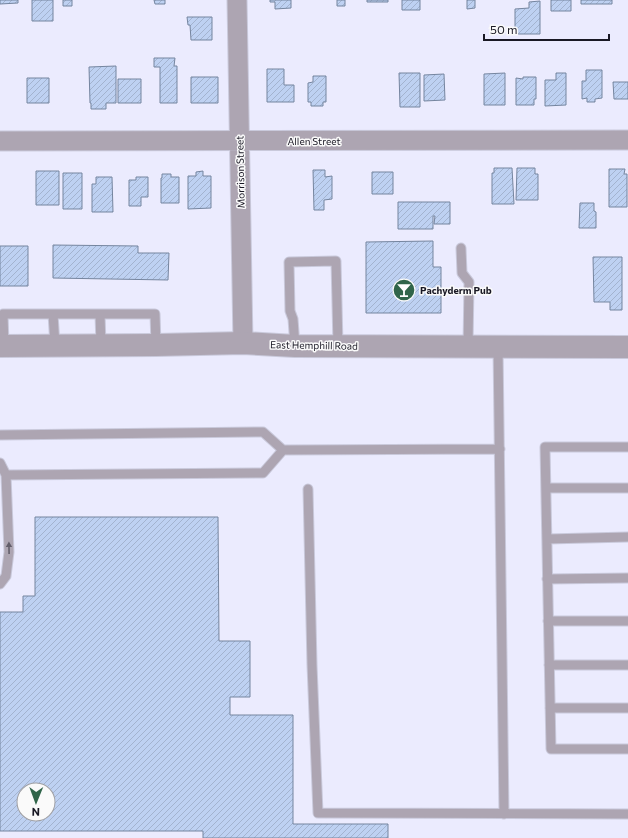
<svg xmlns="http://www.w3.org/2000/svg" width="628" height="838" viewBox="0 0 628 838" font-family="Commissioner,sans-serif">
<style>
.building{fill:url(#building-hatch);stroke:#75859f;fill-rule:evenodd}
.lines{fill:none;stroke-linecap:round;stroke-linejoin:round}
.service-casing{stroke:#c9c9db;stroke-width:11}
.minor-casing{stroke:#c9c9db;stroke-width:21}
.tertiary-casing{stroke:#c9c9db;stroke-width:24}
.service{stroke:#ada5b2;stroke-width:9}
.minor{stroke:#ada5b2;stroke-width:19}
.tertiary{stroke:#ada5b2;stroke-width:22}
.oneway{fill:#635e6b}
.labels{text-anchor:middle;stroke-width:3;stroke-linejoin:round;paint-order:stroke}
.street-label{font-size:10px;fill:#191824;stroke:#fafafa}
.poi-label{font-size:10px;font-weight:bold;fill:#191824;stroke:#fafafa;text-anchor:start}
</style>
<defs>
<pattern id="building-hatch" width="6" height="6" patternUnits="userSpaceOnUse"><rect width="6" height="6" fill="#bed1f2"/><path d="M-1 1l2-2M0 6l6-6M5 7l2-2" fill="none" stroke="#a3b3cf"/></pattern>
</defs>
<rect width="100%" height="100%" fill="#ebebfe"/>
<path class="building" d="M0,0H18V3L0,4Z
M32,0H53V21H32Z
M63,0H72V6H63Z
M154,0H165V4H155Z
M270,0H291V8L275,9V2H270Z
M337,0H345V6H337Z
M367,0H388V2H367Z
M402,0H420V10H402Z
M467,0H475V8L467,9Z
M551,0H571V11H551Z
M581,0H612V4H581Z
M540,1V34H515V9L529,8V2Z
M187,17H212V40H191L190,25H188Z
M154,58H175L174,66H177V103H160V67H154Z
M116,66V103H106V109H91V103H90L89,67Z
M267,69H284V85H294V102H267Z
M586,70H602V98L595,99V102H587V98L582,99V81H586Z
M399,73H420V107H400Z
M505,73V105H484V74Z
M556,73H566V105L545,106V80H556Z
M444,74L445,100L424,101V75Z
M313,76H326V102H323V106H311V102H308V83L313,82Z
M191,77H218V103H191Z
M523,77H536V99H534V105H516V78L523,79Z
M27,78H49V103H27Z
M118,79H141V103H118Z
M613,82H628V99H614Z
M494,168H512L514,204H492V173H494Z
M517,168H535V174H538V200H516Z
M609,169H625L624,174H627V207H609Z
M313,170H325V177L332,176V199L324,200V210H314Z
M36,171H59V205H36Z
M203,171V176H211V208L188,209V176H196V172Z
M372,172H393V194H372Z
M63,173H82V209H63Z
M162,174H171V177H179V203H161V178H162Z
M96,177H112L113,212H92V184H96Z
M136,177H148V197H141V206H129V180H136Z
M398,202H450V224H434L435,216H433V229H398Z
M580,203H594V211L596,212V228H579Z
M433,241V267H441V313H366V242Z
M53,245L138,246V253H169L168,280L53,278Z
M0,246H28V286H0Z
M593,257H622V310H610V302H594Z
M35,517H218L219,641H250V697H230V715H293V824H388V838H203V831H0V612H23V596H35ZM24,790H48V814H24Z"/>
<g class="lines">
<g class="service-casing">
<path id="service" d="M461,248L462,273L469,282L468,347
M53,314L55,345
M100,314L101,345
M4,346L3,314H155L156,345
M295,346L293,319L290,311L289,262L336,261L338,346
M498,347L504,814
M0,435L263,432L283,450L500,449
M628,447H545L551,749H628
M0,463L6,475L9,552L6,576L0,584
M6,475L263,473L283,450
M546,488H628
M308,489L312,665L318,813L628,814
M547,539L628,537
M547,579L628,578
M548,621H628
M549,665H628
M550,708H628"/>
</g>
<g class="minor-casing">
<path id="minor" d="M237,0L243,343
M0,141L628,140"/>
</g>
<g class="tertiary-casing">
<path id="tertiary" d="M0,346L156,345L243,343L295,346L628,347"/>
</g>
<use href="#service" class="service"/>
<use href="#minor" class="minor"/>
<use href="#tertiary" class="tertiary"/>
</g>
<defs><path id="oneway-solid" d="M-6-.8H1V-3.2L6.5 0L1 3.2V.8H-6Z"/></defs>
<use class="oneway" href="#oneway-solid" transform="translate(9 548) rotate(-91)"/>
<defs>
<g id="bar-disc" transform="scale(1.15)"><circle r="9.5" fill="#30654a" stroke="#fafafa"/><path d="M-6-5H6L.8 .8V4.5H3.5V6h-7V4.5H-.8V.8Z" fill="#fff"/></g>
</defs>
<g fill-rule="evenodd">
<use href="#bar-disc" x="404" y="290"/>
</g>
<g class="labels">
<g class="street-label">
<text x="314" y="145">Allen Street</text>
<text transform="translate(240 172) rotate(-91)" y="4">Morrison Street</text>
<text transform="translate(314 345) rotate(1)" y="4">East Hemphill Road</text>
</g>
<g class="poi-label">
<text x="420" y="294">Pachyderm Pub</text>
</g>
</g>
<g transform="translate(36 802) rotate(181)"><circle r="19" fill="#fafafa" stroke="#a0a0a4"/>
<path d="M0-3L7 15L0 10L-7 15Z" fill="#30654a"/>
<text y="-6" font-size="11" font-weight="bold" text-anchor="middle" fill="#191824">N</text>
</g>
<path d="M484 34v6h125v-6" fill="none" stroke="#191824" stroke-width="2"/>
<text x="490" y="34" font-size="12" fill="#191824" stroke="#fafafa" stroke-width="3" paint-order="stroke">50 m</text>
</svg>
